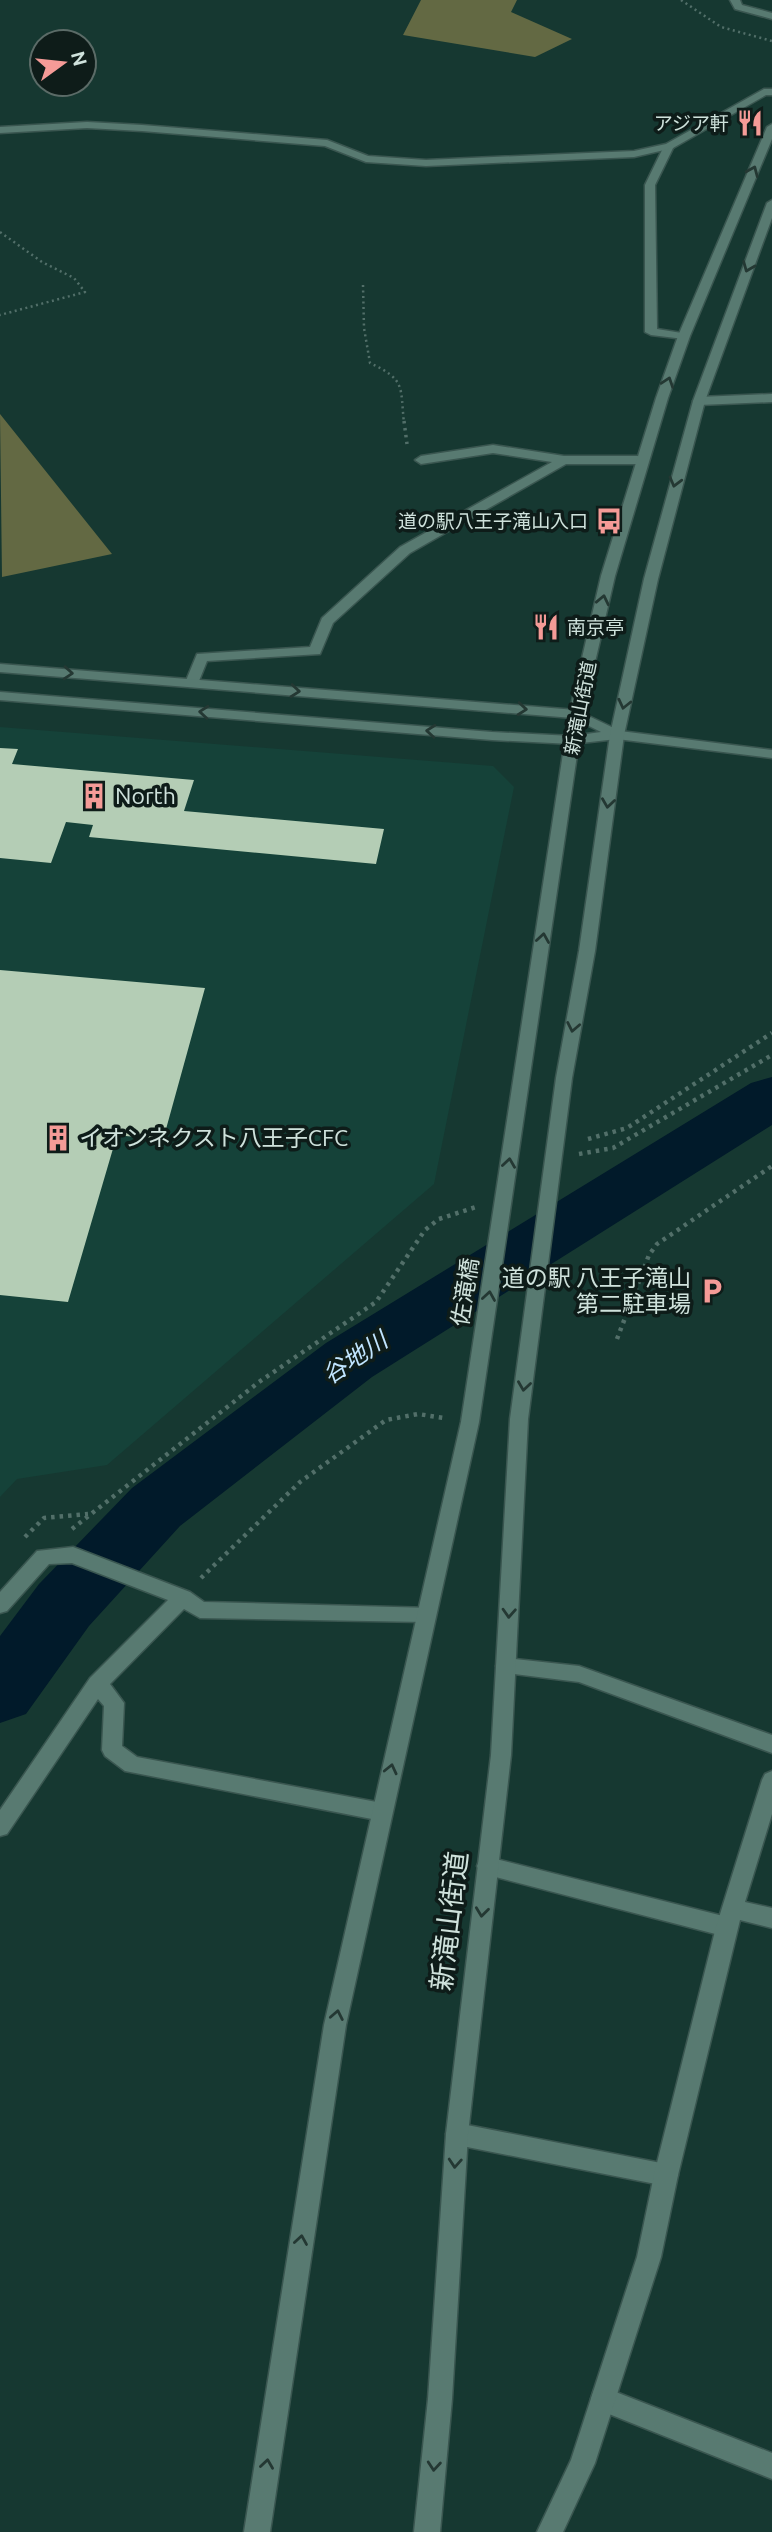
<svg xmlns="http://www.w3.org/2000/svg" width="772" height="2532" viewBox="0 0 772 2532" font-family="Ubuntu,'Noto Sans JP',sans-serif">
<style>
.built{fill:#154239}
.forest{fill:#636943}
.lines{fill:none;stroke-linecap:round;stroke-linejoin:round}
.river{fill:#011a2a;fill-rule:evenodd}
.building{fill:#b4cdb5}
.service-casing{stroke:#3a5650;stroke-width:3}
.minor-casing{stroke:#3a5650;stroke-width:3}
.tertiary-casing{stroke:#3a5650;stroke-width:3}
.secondary-casing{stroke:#3a5650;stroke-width:3}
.path-far2{stroke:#526f69;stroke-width:2.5;stroke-dasharray:2 3.5;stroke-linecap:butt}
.path-far1{stroke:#526f69;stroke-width:3.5;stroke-dasharray:2.5 4.5;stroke-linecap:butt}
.path{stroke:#526f69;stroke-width:4.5;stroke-dasharray:3.5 5;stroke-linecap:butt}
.service{fill:#587a71;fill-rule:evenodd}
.minor{fill:#587a71;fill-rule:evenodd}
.tertiary{fill:#587a71;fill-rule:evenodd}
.secondary{fill:#587a71;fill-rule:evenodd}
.oneway{stroke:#243833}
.labels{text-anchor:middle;stroke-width:7;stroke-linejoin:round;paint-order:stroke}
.far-poi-label{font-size:19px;fill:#cfe2dc;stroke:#0e1c19;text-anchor:end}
.far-street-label{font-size:19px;fill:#cfe2dc;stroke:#0e1c19}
.poi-label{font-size:23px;fill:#cfe2dc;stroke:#0e1c19;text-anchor:start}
.street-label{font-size:23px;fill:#cfe2dc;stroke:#0e1c19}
.water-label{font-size:24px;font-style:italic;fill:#c1e5ff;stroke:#0e1c19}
.near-street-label{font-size:28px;fill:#cfe2dc;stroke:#0e1c19}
</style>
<rect width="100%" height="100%" fill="#163831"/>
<path class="built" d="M0,727L493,766L514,787L434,1184L107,1465L17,1479L0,1497Z"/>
<path class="forest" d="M421,0H517L511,12L572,39L535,57L403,35Z
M0,415V414L112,554L2,577Z"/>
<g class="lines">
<path class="river" d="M772,1077V1125L372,1377L180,1526L89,1626L26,1714L0,1723V1636L39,1584L132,1488L326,1343L751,1083Z"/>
</g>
<path class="building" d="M0,748L18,749L12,764L194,780L184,811L384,829L376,864L89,837L93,825L66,822L51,863L0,858Z
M0,970L205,988L163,1140L117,1135L68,1302L0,1295Z"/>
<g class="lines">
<g class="service-casing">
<path id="service" d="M669,143L674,146L655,185L657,329L688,334V338L684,339L651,335L645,332V185L664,146Z
M493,445L564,456H641L647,460L641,464H566L410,553L333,623L320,654L207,661L197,686H187L185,683L197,654L310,647L322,618L400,547L552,462L493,453L421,464L415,460L421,456Z
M488,1857L727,1917L735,1920L738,1927L735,1934L727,1937L488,1875L480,1873L477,1866L480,1859Z
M457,2123L666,2164L674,2167L678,2175L674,2183L666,2186L457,2145L449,2142L446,2134L449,2126Z
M603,2387L772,2453V2479L594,2408L591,2399L594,2390Z"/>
</g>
<g class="minor-casing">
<path id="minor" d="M730,0H740L742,5L772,13V19L735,9Z
M764,89H772V95H766L673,148L634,157L426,166L366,162L325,146L142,131L87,128L0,133V127L87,122L142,125L327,140L368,156L426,160L634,151L666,144Z
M772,394V402L699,405L693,401L699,397Z
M73,1547L190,1592L204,1602L432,1608L435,1614L432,1620L425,1622L200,1618L184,1609L110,1684L124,1703L122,1746L137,1757L382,1803L389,1806L392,1812L389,1818L382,1821L125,1771L105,1756L102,1750L104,1706L98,1699L7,1834L0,1836V1810L90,1678L168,1600L72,1563L49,1564L7,1611L0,1613V1592L37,1551Z
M506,1658L579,1666L772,1735V1753L579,1682L499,1672L496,1666L499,1660Z
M772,1771V1814L745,1902L772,1908V1928L740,1920L678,2175L661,2257L595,2463L563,2532H537L571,2460L637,2257L654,2175L716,1927L762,1780L765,1774Z"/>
</g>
<g class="tertiary-casing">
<path id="tertiary" d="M0,664L576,710L620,731L772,750V758L617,739L572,744L492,740L0,700V692L492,732L572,736L601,732L573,718L0,672Z"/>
</g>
<g class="secondary-casing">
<path id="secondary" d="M772,124V139L690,336L668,398L615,576L583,714L479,1422L346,2025L270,2532H244L324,2025L461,1422L569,714L601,576L656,398L678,336L767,127Z
M772,200V218L705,401L658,579L624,735L595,951L572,1078L528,1419L511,1755L468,2134L452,2399L440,2532H414L428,2399L446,2134L491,1755L510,1419L556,1078L579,951L610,735L644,579L693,401L767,203Z"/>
</g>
<path class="path-far2" d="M681,0L721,27L772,41
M0,232L42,262L74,278L85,292L0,315
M363,285L364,328L370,363C406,380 400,386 404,423"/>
<path class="path-far1" d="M404,421L407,444"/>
<path class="path" d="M588,1139L627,1128L772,1033
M579,1154L613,1148L772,1055
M617,1339L649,1255L657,1244L772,1166
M72,1529L259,1382L376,1302L425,1230L439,1219L476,1207
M25,1537L44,1518L88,1514
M201,1578L300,1482L386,1420L418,1414L444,1418"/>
<use href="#service" class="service"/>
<use href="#minor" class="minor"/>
<use href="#tertiary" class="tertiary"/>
<use href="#secondary" class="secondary"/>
</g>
<defs><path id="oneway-chevron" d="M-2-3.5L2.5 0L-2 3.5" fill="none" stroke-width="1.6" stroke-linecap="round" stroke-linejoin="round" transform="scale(1.75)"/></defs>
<g class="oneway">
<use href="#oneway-chevron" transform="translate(753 171) rotate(-67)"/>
<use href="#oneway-chevron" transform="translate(748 267) rotate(112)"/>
<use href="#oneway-chevron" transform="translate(668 382) rotate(-71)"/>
<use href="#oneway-chevron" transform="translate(675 482) rotate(105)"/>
<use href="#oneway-chevron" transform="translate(603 600) rotate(-78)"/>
<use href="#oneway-chevron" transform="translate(68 673) rotate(4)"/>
<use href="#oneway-chevron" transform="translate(295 691) rotate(5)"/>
<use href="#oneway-chevron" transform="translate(624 704) rotate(103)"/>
<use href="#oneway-chevron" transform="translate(522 709) rotate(5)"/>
<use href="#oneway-chevron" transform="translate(204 712) rotate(-175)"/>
<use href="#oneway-chevron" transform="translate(431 731) rotate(-175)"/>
<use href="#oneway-chevron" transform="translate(608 803) rotate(98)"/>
<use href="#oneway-chevron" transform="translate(543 938) rotate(-81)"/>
<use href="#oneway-chevron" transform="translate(573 1027) rotate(101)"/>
<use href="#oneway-chevron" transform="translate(509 1163) rotate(-82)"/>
<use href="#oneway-chevron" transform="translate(489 1296) rotate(-81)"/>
<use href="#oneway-chevron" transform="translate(524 1386) rotate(98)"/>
<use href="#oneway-chevron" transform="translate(509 1613) rotate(93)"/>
<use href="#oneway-chevron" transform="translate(391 1769) rotate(-77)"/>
<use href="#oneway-chevron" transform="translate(482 1912) rotate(97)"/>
<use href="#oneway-chevron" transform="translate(337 2015) rotate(-79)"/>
<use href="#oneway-chevron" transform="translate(455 2163) rotate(94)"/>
<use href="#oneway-chevron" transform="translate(301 2240) rotate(-81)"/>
<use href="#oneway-chevron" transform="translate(267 2464) rotate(-82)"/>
<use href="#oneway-chevron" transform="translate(434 2466) rotate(95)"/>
</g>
<defs>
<g id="restaurant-bare" transform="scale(2.1)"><path d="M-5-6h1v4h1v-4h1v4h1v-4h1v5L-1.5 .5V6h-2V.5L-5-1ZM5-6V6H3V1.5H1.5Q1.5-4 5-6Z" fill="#f59b97" stroke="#0e1c19" stroke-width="2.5" paint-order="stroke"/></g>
<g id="bus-bare" transform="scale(2.1)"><path d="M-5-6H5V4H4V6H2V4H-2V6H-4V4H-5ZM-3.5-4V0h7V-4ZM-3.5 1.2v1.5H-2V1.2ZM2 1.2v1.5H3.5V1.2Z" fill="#f59b97" stroke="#0e1c19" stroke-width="2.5" paint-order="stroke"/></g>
<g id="building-bare" transform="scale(2.1)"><path d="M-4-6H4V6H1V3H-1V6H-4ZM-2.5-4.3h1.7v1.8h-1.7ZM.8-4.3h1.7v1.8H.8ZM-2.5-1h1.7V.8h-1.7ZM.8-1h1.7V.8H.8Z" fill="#f59b97" stroke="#0e1c19" stroke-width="2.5" paint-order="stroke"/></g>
<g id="parking-bare" transform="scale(2.1)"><path d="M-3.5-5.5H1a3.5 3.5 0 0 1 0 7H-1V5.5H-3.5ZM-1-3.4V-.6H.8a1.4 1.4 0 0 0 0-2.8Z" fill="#f59b97" stroke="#0e1c19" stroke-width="2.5" paint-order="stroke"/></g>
</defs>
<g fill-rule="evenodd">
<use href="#restaurant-bare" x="750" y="123"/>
<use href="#bus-bare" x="609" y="521"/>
<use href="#restaurant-bare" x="546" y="627"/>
<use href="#building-bare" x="94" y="796"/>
<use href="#building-bare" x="58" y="1138"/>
<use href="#parking-bare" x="712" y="1291"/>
</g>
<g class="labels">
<g class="far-poi-label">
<text x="729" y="130">アジア軒</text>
<text x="588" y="528">道の駅八王子滝山入口</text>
<text x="567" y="634" text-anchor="start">南京亭</text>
</g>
<g class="far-street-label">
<text transform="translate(580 708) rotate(-79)" y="7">新滝山街道</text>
</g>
<g class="poi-label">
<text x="115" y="804">North</text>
<text x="79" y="1146">イオンネクスト八王子CFC</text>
<text x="691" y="1286" text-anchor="end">道の駅 八王子滝山<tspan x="691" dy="26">第二駐車場</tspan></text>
</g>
<g class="street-label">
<text transform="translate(465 1292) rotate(-81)" y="8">佐滝橋</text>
</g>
<g class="water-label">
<text transform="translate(355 1358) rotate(-34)" y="8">谷地川</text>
</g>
<g class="near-street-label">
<text transform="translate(449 1921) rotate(-83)" y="10">新滝山街道</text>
</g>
</g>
<g transform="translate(63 63) rotate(75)"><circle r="33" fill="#0e1c19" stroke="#5b6b67" stroke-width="2"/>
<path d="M0-5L12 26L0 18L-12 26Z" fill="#f59b97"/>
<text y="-10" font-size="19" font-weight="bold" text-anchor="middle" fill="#cfe2dc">N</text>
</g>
</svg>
